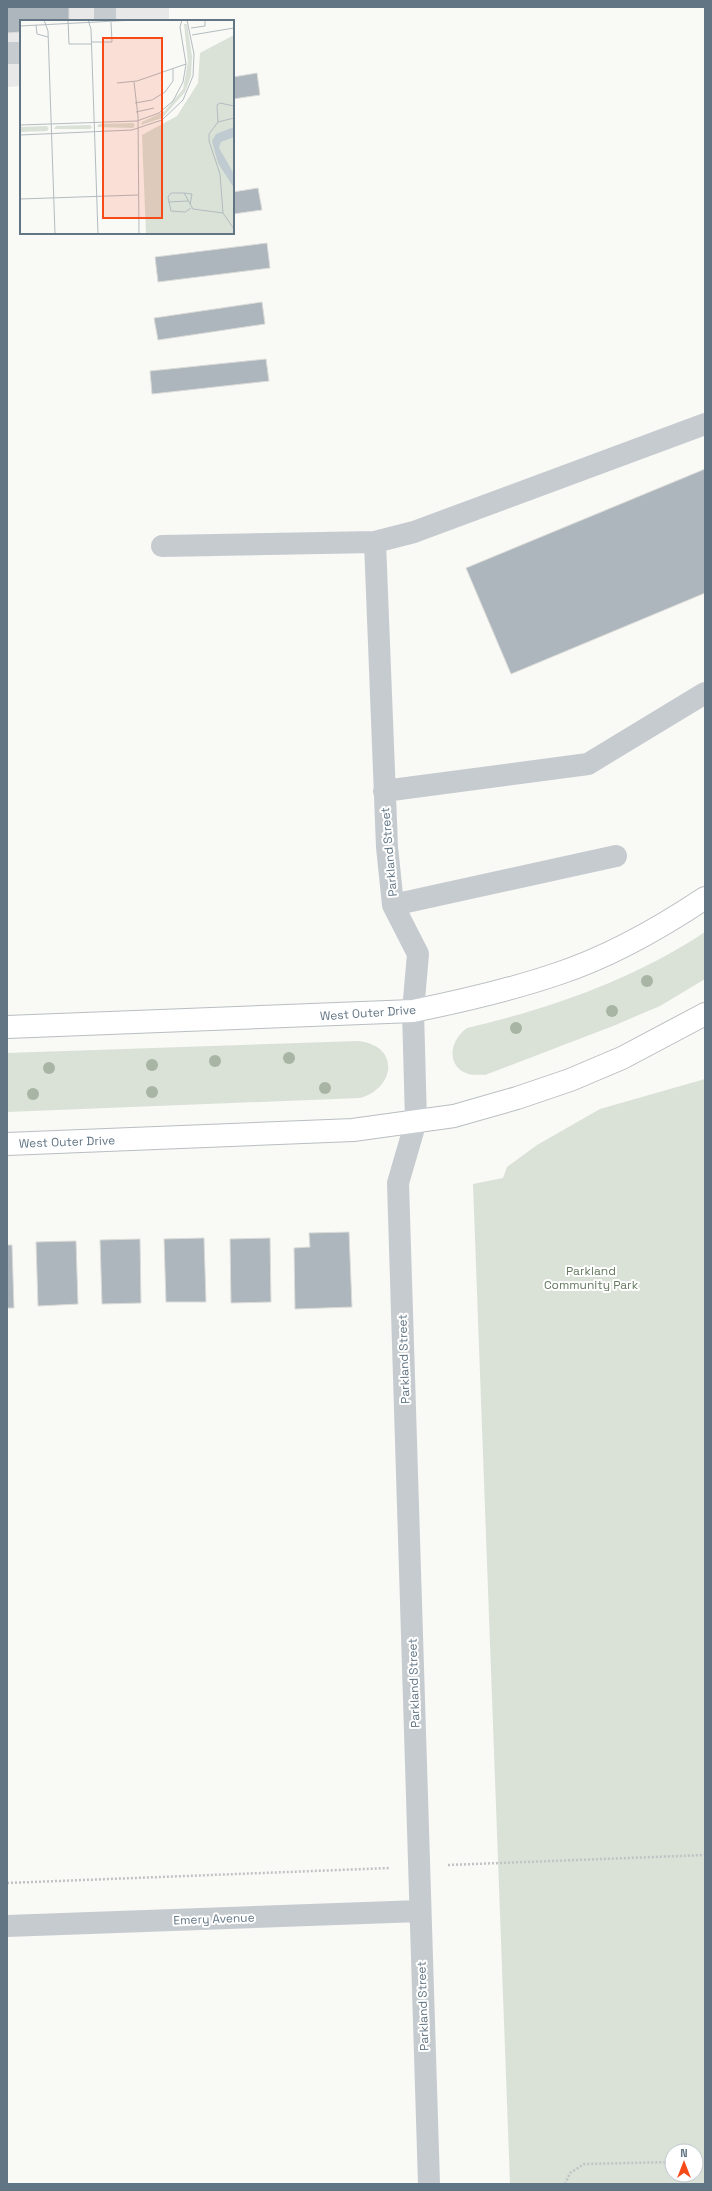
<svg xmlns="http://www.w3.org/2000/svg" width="712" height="2191" viewBox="0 0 712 2191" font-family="'Space Grotesk',sans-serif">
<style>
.built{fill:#e7e8e7}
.green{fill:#dae1d7;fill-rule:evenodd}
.building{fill:#acb6bc;stroke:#dbdbd8}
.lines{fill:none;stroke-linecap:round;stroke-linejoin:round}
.major-casing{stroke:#b9bec2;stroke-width:24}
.path{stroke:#c0c3c5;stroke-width:2.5;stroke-dasharray:2 2;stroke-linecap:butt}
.minor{stroke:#c6cbcf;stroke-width:22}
.major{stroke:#fff;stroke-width:22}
.tree{fill:#a8b4a4}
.labels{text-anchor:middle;stroke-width:4;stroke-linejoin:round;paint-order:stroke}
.street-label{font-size:12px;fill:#617584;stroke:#fff}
.park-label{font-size:12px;fill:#667b60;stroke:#fff}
.inset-road{fill:none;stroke:#b3bcc1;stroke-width:1}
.view{fill:#f64a19;fill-opacity:0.15;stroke:#f64a19;stroke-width:2}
.inset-edge{fill:none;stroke:#617584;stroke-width:2}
</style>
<rect width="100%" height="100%" fill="#f9f9f6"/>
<path class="built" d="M7,7H169V21H21V86L7,87Z"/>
<path class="green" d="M705,932V979L660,1006L613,1026L485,1075C480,1074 471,1076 466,1073C445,1064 451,1039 467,1028C552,1008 632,980 705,932Z
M358,1041C399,1045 397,1087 360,1098L7,1112V1053Z
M705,1079V2184H510L473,1184L503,1178L507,1167L537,1145L600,1109ZM672,2151H696V2175H672Z"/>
<path class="building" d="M7,7H69V21H21V32L7,33Z
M257,73L260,95L233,99V77Z
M258,188L262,210L233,214V192Z
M267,243L270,268L158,282L155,257Z
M262,302L265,324L158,340L154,318Z
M266,359L269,381L152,394L150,371Z
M705,469V593L511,674L466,568Z
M349,1232L352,1307L295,1309L294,1248L310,1247L309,1233Z
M204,1238L206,1302H166L164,1239Z
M270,1238L271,1302L231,1303L230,1239Z
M140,1239L141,1303L102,1304L100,1240Z
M76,1241L78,1304L38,1306L36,1242Z
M7,1245H12L14,1308H7Z"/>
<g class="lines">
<g class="major-casing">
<path id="major" d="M7,1027L413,1011C462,1001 510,990 557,974C609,957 660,928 705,898
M7,1144L353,1130L454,1116L517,1098L570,1080L622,1058L705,1014"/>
</g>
<path class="path" d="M448,1865L705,1855
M7,1883L390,1868
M696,2161H705
M565,2184L570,2173L584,2164L672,2162"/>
<path class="minor" d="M105,7V21
M7,53H21
M375,542L387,847L393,905L418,954L413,1011L416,1121L398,1183L429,2184
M162,546L375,542L414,532L705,424
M384,791L588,764L705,693
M393,905L616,856
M7,1926L420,1911"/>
<use href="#major" class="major"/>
</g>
<g class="tree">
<circle cx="647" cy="981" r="6"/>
<circle cx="612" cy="1011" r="6"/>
<circle cx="516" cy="1028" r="6"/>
<circle cx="289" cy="1058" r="6"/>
<circle cx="215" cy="1061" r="6"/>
<circle cx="152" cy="1065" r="6"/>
<circle cx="49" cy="1068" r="6"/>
<circle cx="325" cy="1088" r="6"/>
<circle cx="152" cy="1092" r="6"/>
<circle cx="33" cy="1094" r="6"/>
</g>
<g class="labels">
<g class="street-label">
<text transform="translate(389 852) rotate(-95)" y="4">Parkland Street</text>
<text transform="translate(368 1013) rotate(-4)" y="4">West Outer Drive</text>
<text transform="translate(67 1142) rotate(-2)" y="4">West Outer Drive</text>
<text transform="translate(404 1359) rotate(-92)" y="4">Parkland Street</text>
<text transform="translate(414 1683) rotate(-92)" y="4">Parkland Street</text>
<text transform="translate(214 1919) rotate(-2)" y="4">Emery Avenue</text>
<text transform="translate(423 2006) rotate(-92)" y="4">Parkland Street</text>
</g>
<g class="park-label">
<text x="591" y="1275">Parkland<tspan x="591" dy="14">Community Park</tspan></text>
</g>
</g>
<g transform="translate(20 20)">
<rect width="214" height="214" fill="#f9f9f6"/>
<path d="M164,4H167L172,36L171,56L165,72L142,98L121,105L122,102L145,91L163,69L168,42ZM214,15V214H126L122,115L157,96L178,63L180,33ZM113,103L115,105L113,108L77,107L79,104ZM70,105L72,107L70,109H34L36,106ZM26,106L29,108L27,111L0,112V107Z" fill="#dae1d7"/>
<path d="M214,107V117L201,122L199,128L214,154V168L198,143L192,121L196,114Z" fill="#bfcbd0"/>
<path class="inset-road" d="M24,0L28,11L35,214M48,0L49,24H72M68,0L71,9L78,214M16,5L17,14L28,17M0,6L114,0M171,8L185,6V0M172,15L214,8M72,22H92L91,2M114,62L118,96L119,214M97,63L117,61L166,44M115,83L132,80L145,72L153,61V48M116,92L134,88M214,98L198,102L189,114V121L200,154L203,193L214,209M198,102L197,85L200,83L214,86M0,105L117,101L139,93L153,81L163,62L166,44L160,7L162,0M0,115L112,110L142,100L163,80L173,56L174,34L167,0M164,173L172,174L170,185M0,179L118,175M148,182L168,181M171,188L165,192L151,191L148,177L151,173H164L173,189L203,193"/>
<path class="view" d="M83,18H142V198H83Z"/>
<rect width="214" height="214" class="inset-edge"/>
</g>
<rect width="712" height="2191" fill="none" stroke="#617584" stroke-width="16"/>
<g transform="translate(684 2163)"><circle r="19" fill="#ffffff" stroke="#c0c8ce"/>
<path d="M0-3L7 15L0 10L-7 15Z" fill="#f64a19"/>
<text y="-6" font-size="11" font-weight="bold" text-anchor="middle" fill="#617584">N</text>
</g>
</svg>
